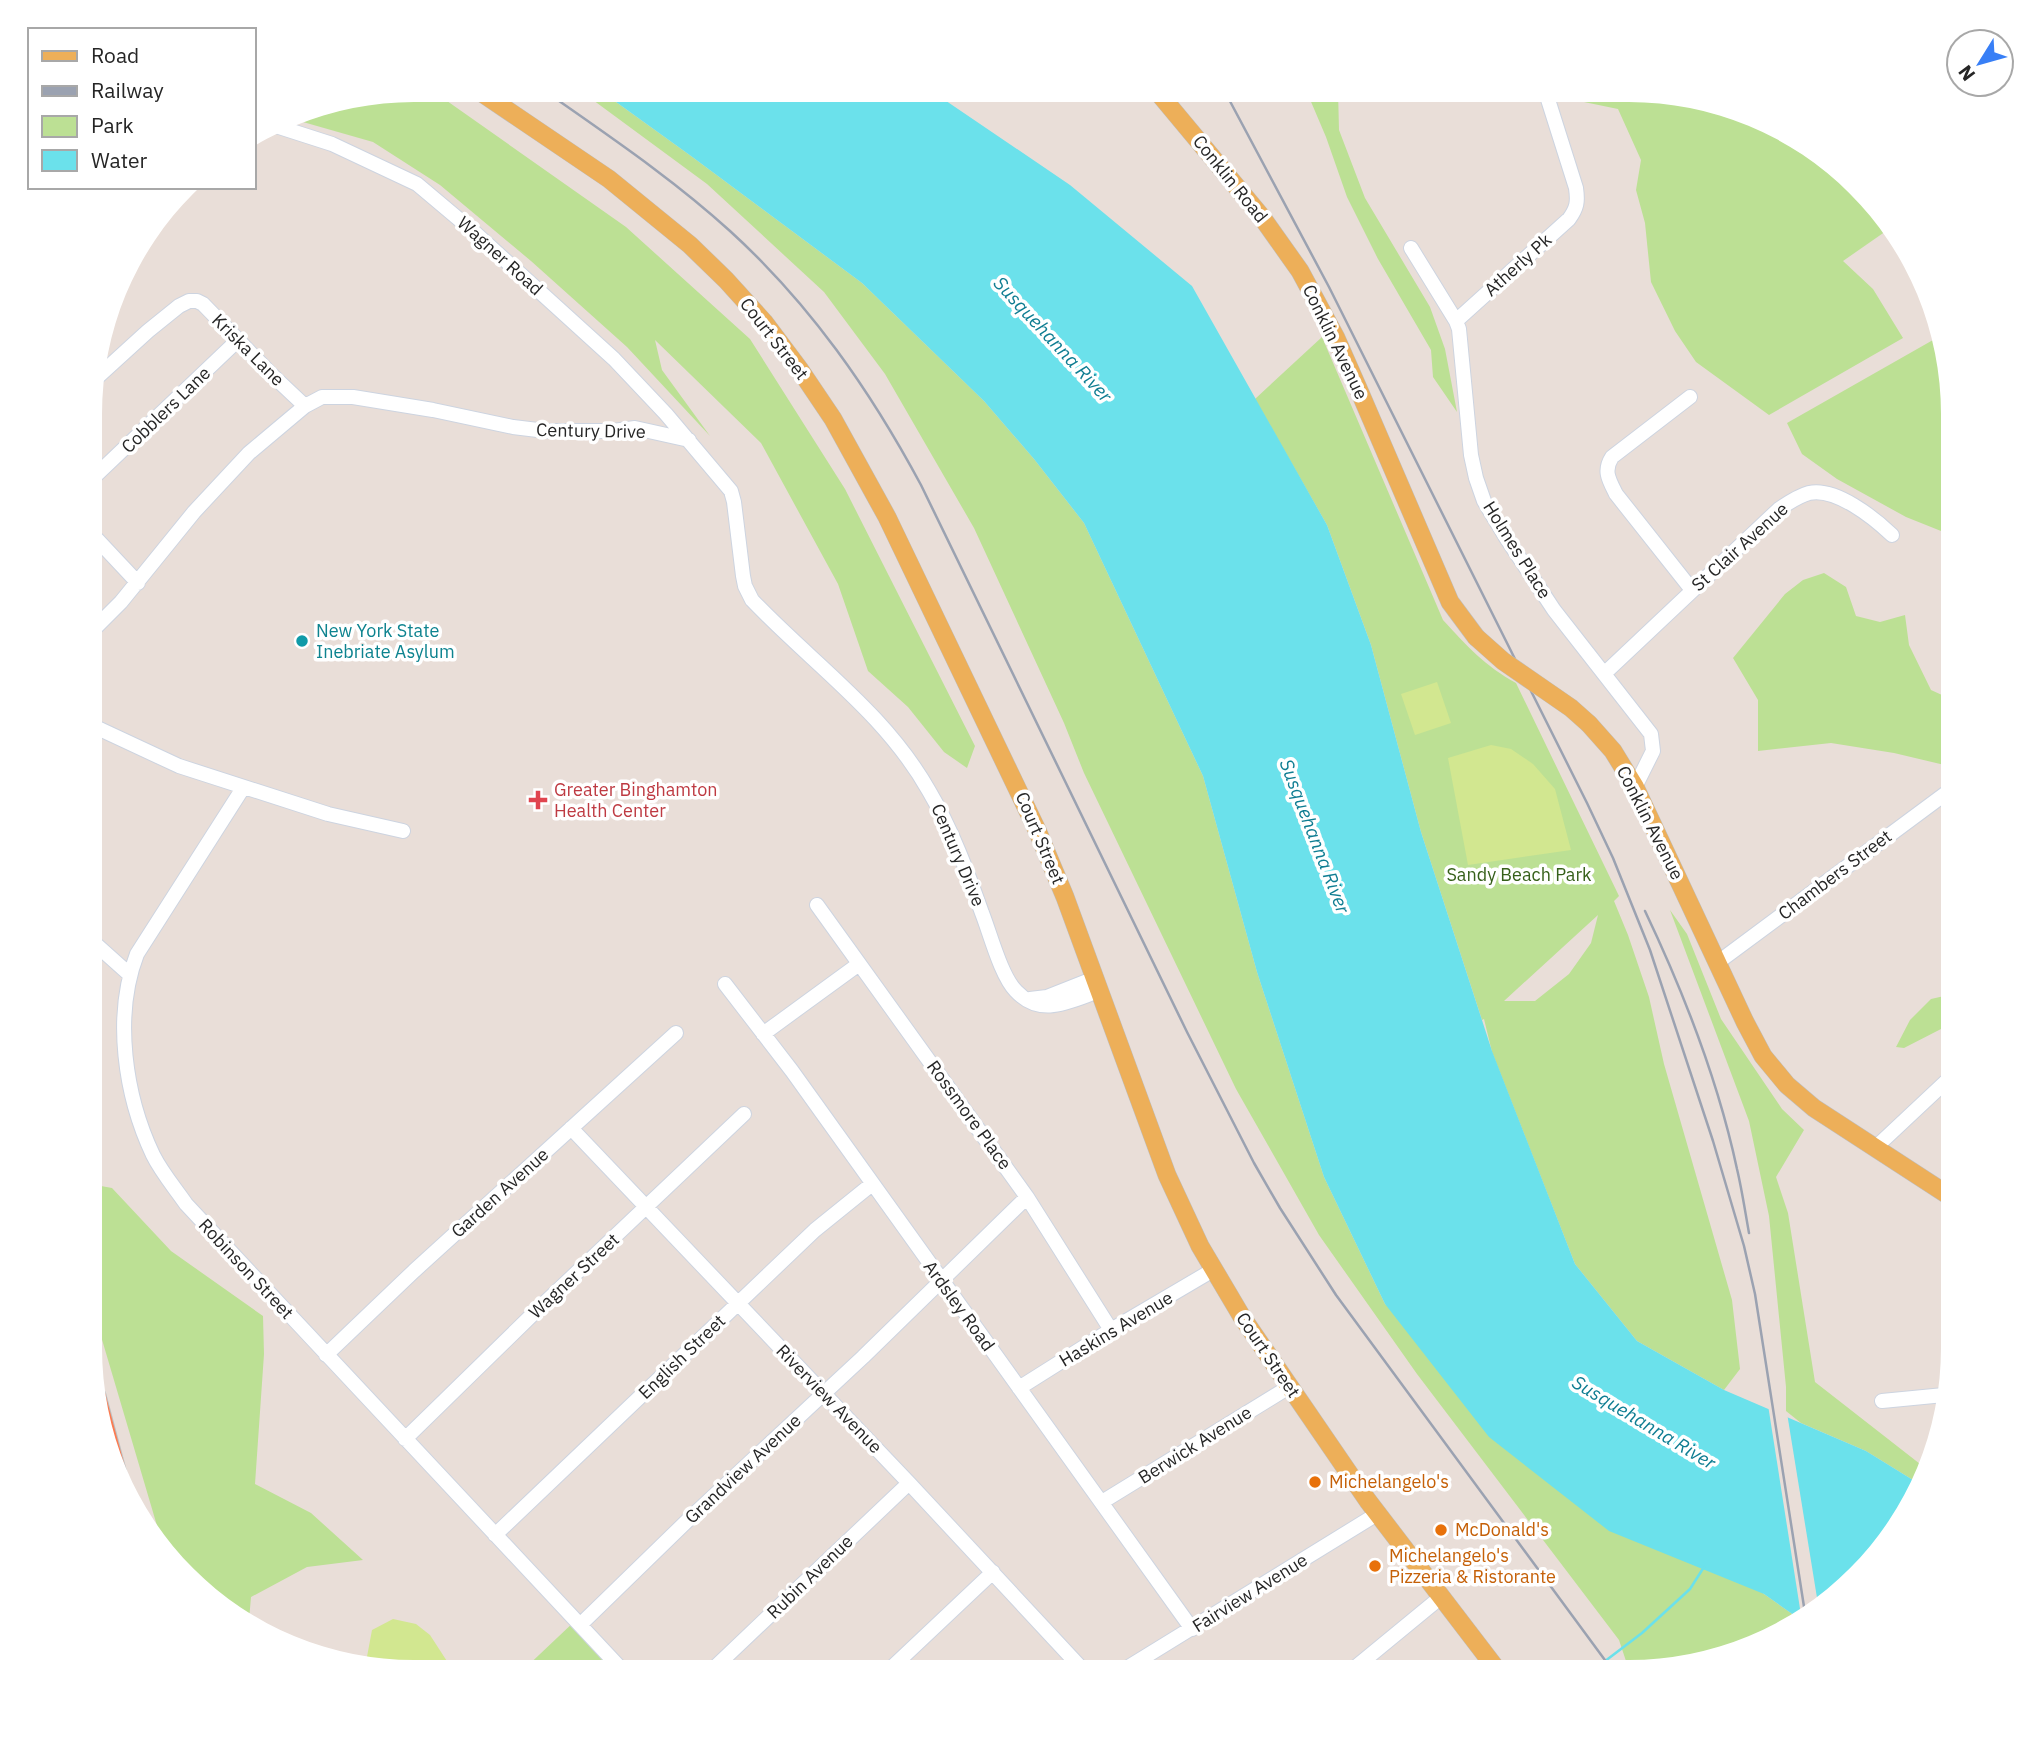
<svg xmlns="http://www.w3.org/2000/svg" width="2043" height="1761" viewBox="0 0 2043 1761" font-family="'IBM Plex Sans',sans-serif">
<style>
.green{fill:#bce094;fill-rule:evenodd}
.pitch{fill:#d2e790}
.water{fill:#6be1eb}
.pier{fill:#e9ded8}
.lines{fill:none;stroke-linecap:round;stroke-linejoin:round}
.stream{stroke:#6be1eb;stroke-width:2.5}
.minor-casing{stroke:#cdd4e0;stroke-width:16}
.major-casing{stroke:#bebebe;stroke-width:19}
.highway-casing{stroke:#bebebe;stroke-width:21}
.minor{stroke:#fff;stroke-width:14}
.major{stroke:#edaf59;stroke-width:18}
.highway{stroke:#fb7b51;stroke-width:19}
.rail{stroke:#9ba2b1;stroke-width:2.5}
.major-bridge-casing{stroke:#bebebe;stroke-width:19;stroke-linecap:butt}
.major-bridge{stroke:#edaf59;stroke-width:18}
.culture-dot{fill:#0f9aa8;stroke:#fff;stroke-width:2.5}
.health-dot{fill:#e0444e;stroke:#fff;stroke-width:2.5}
.food-dot{fill:#e8710a;stroke:#fff;stroke-width:2.5}
.labels{text-anchor:middle;stroke-width:7;stroke-linejoin:round;paint-order:stroke}
.street-label{font-size:18px;fill:#262626;stroke:#fff}
.culture-label{font-size:18px;fill:#0d838f;stroke:#fff;text-anchor:start}
.health-label{font-size:18px;fill:#be3a42;stroke:#fff;text-anchor:start}
.park-label{font-size:18px;fill:#36601a;stroke:#fff}
.food-label{font-size:18px;fill:#c56008;stroke:#fff;text-anchor:start}
.water-label{font-size:19px;font-style:italic;fill:#0f7d92;stroke:#fff}
</style>
<rect width="100%" height="100%" fill="#e9ded8"/>
<path class="green" d="M413,89H430L626,227L750,339L845,489L975,746L967,768L944,752L908,707L868,671L838,584L761,443L655,340L662,370L710,436L627,347L531,261L440,185L373,142L289,118L309,107Z
M578,89H598L691,156L862,283L984,401L1034,459L1084,523L1203,776L1257,972L1324,1177L1385,1304L1764,1594L1798,1618L1754,1647L1651,1671H1634L1626,1661L1619,1640L1417,1374L1319,1235L1236,1089L1084,773L1064,723L974,528L885,374L824,292L707,184Z
M1306,90H1338L1339,130L1365,198L1430,307L1445,349L1457,412L1433,377L1431,350L1378,259L1347,197L1326,137Z
M1590,90H1651L1773,122L1859,184L1889,229L1843,261L1873,289L1903,338L1769,415L1696,362L1675,331L1651,282L1645,223L1636,190L1641,160L1618,109L1584,102Z
M1940,336L1953,392V539L1946,533L1906,517L1837,479L1802,454L1787,423Z
M1322,337L1443,620C1467,646 1485,666 1516,683L1619,896L1614,901L1628,935L1649,997L1664,1064L1732,1300L1740,1369L1724,1390L1637,1341L1575,1264L1492,1052L1484,1019L1482,1020L1421,832L1371,645L1327,525L1255,399ZM1598,915L1591,943L1569,974L1535,1001H1504Z
M1824,573L1846,587L1856,616L1880,622L1905,615L1909,645L1931,690L1953,700V767L1894,753L1831,743L1758,751V700L1733,658L1785,594L1803,580Z
M1670,910L1687,934L1721,1019L1782,1109L1804,1130L1776,1177L1788,1213L1815,1382L1929,1471L1921,1485L1866,1451L1801,1423L1786,1411V1387L1769,1216L1749,1121Z
M1953,994L1954,1030L1941,1029L1904,1048L1896,1047L1910,1020L1931,999Z
M90,1184L112,1188L171,1251L263,1316L264,1354L255,1484L311,1513L363,1560L307,1567L251,1597L249,1620L184,1577L163,1546L90,1299Z
M576,1620L624,1672H521Z"/>
<path class="pitch" d="M1437,682L1451,723L1415,735L1401,694Z
M1491,745L1511,749L1533,764L1555,789L1571,850L1468,865L1448,758Z
M393,1619L416,1624L430,1635L454,1672H413L366,1662L372,1630Z"/>
<path class="water" d="M598,89L930,90L1070,185L1192,286L1327,525L1371,645L1421,832L1492,1051L1575,1264L1637,1341L1724,1390L1866,1451L1921,1485L1859,1577L1798,1618L1764,1594L1609,1531L1489,1437L1385,1304L1324,1177L1257,972L1203,776L1084,523L1034,459L984,401L862,283L691,156Z"/>
<path class="pier" d="M1768,1405L1787,1413L1818,1604L1801,1615Z"/>
<g class="lines">
<path class="stream" d="M1592,1671L1642,1633L1690,1589L1704,1567"/>
<g class="minor-casing">
<path id="minor" d="M276,126L332,144L417,184L474,232L614,359L666,414L731,491L734,502L743,576L745,586L752,600C813,664 885,713 929,791C952,830 967,871 982,913C990,933 1001,976 1016,991C1041,1018 1070,1001 1099,991
M1411,248L1456,321L1459,329L1471,455L1476,478L1484,501L1505,536L1554,610L1651,734L1653,751L1635,787
M1456,321L1569,219C1577,208 1578,202 1576,188L1545,90
M92,382L148,331L179,306L189,301H197L203,304L271,374L305,406
M1690,397L1612,457C1603,471 1609,480 1616,494L1692,590
M92,479L238,340
M92,534L138,583
M92,631L121,602L194,512L249,453L305,406L322,397H353L433,410L513,427L546,431H613L635,428L689,440
M1605,673L1779,509C1788,503 1798,496 1809,493C1836,487 1874,518 1892,535
M91,725L179,766L328,814L403,831
M243,788L137,954C113,1016 125,1096 153,1155C162,1173 175,1188 186,1204L624,1672
M817,905L1027,1197L1111,1330
M91,940L129,974
M1717,963L1953,788
M725,984L792,1071L1192,1629
M1030,999L1047,997L1095,978
M763,1034L859,964
M571,1128L909,1483L1084,1671
M1875,1148L1954,1074
M326,1355L414,1271L676,1033
M1019,1388L1111,1330L1213,1270
M1882,1401L1944,1395
M405,1439L534,1313L744,1114
M1102,1502L1289,1387
M495,1535L815,1230L872,1184
M580,1625L689,1519L863,1357L1027,1197
M888,1671L993,1572
M1122,1671L1377,1514
M1351,1671L1441,1597
M710,1672L909,1483"/>
</g>
<g class="major-casing">
<path id="major" d="M476,89L609,179L690,245L726,280L764,322L800,370L833,419L887,517L1037,830L1065,897L1167,1175L1200,1246L1242,1317L1368,1501L1498,1671
M1156,90L1261,216L1300,271L1336,338L1358,388L1450,602L1476,637
M1589,724L1613,751L1635,787L1745,1022L1763,1056L1787,1085L1814,1108L1954,1199"/>
</g>
<g class="highway-casing">
<path id="highway" d="M96,1396L118,1478"/>
</g>
<use href="#minor" class="minor"/>
<use href="#major" class="major"/>
<use href="#highway" class="highway"/>
<path class="rail" d="M542,89C606,134 672,178 730,231C810,304 870,390 921,485L1187,1032L1254,1163L1280,1208L1336,1295L1613,1671
M1224,90L1329,287L1587,803L1613,858L1650,950L1713,1141L1744,1246L1755,1294L1805,1613
M1645,911C1684,993 1718,1080 1737,1169C1742,1190 1745,1211 1749,1233"/>
<g class="major-bridge-casing">
<path id="major-bridge" d="M1476,637L1503,661L1571,708L1589,724"/>
</g>
<use href="#major-bridge" class="major-bridge"/>
</g>
<circle class="culture-dot" cx="302" cy="641" r="7"/>
<path class="health-dot" d="M534.5 789.5h7v7h7v7h-7v7h-7v-7h-7v-7h7z"/>
<g class="food-dot">
<circle cx="1315" cy="1482" r="7"/>
<circle cx="1441" cy="1530" r="7"/>
<circle cx="1375" cy="1566" r="7"/>
</g>
<g class="labels">
<g class="street-label">
<text transform="translate(1230 179) rotate(51)" y="6">Conklin Road</text>
<text transform="translate(500 256) rotate(42)" y="6">Wagner Road</text>
<text transform="translate(1518 265) rotate(-42)" y="6">Atherly Pk</text>
<text transform="translate(774 339) rotate(52)" y="6">Court Street</text>
<text transform="translate(1335 342) rotate(64)" y="6">Conklin Avenue</text>
<text transform="translate(248 350) rotate(45)" y="6">Kriska Lane</text>
<text transform="translate(166 410) rotate(-44)" y="6">Cobblers Lane</text>
<text transform="translate(591 431) rotate(1)" y="6">Century Drive</text>
<text transform="translate(1740 547) rotate(-42)" y="6">St Clair Avenue</text>
<text transform="translate(1517 550) rotate(58)" y="6">Holmes Place</text>
<text transform="translate(1650 823) rotate(63)" y="6">Conklin Avenue</text>
<text transform="translate(1040 838) rotate(67)" y="6">Court Street</text>
<text transform="translate(958 855) rotate(67)" y="6">Century Drive</text>
<text transform="translate(1835 875) rotate(-37)" y="6">Chambers Street</text>
<text transform="translate(969 1115) rotate(54)" y="6">Rossmore Place</text>
<text transform="translate(500 1193) rotate(-42)" y="6">Garden Avenue</text>
<text transform="translate(246 1269) rotate(47)" y="6">Robinson Street</text>
<text transform="translate(574 1276) rotate(-43)" y="6">Wagner Street</text>
<text transform="translate(959 1306) rotate(54)" y="6">Ardsley Road</text>
<text transform="translate(1116 1329) rotate(-31)" y="6">Haskins Avenue</text>
<text transform="translate(1268 1355) rotate(56)" y="6">Court Street</text>
<text transform="translate(682 1357) rotate(-44)" y="6">English Street</text>
<text transform="translate(829 1399) rotate(46)" y="6">Riverview Avenue</text>
<text transform="translate(1195 1445) rotate(-32)" y="6">Berwick Avenue</text>
<text transform="translate(743 1469) rotate(-43)" y="6">Grandview Avenue</text>
<text transform="translate(810 1577) rotate(-44)" y="6">Rubin Avenue</text>
<text transform="translate(1250 1593) rotate(-32)" y="6">Fairview Avenue</text>
</g>
<g class="culture-label">
<text x="316" y="637">New York State<tspan x="316" dy="21">Inebriate Asylum</tspan></text>
</g>
<g class="health-label">
<text x="554" y="796">Greater Binghamton<tspan x="554" dy="21">Health Center</tspan></text>
</g>
<g class="park-label">
<text x="1519" y="881">Sandy Beach Park</text>
</g>
<g class="food-label">
<text x="1329" y="1488">Michelangelo's</text>
<text x="1455" y="1536">McDonald's</text>
<text x="1389" y="1562">Michelangelo's<tspan x="1389" dy="21">Pizzeria &amp; Ristorante</tspan></text>
</g>
<g class="water-label">
<text transform="translate(1053 339) rotate(47)" y="7">Susquehanna River</text>
<text transform="translate(1315 836) rotate(69)" y="7">Susquehanna River</text>
<text transform="translate(1644 1422) rotate(31)" y="7">Susquehanna River</text>
</g>
</g>
<path d="M0 0H2043V1761H0ZM414 102H1629A312 312 0 0 1 1941 414V1348A312 312 0 0 1 1629 1660H414A312 312 0 0 1 102 1348V414A312 312 0 0 1 414 102Z" fill="#fff" fill-rule="evenodd"/>
<rect x="28" y="28" width="228" height="161" fill="#ffffff" stroke="#a8a8a8" stroke-width="2"/>
<rect x="42" y="51" width="35" height="10" fill="#edaf59" stroke="#a8a8a8" stroke-width="2"/>
<text x="91" y="63" font-size="21" fill="#262626">Road</text>
<rect x="42" y="86" width="35" height="10" fill="#9ba2b1" stroke="#a8a8a8" stroke-width="2"/>
<text x="91" y="98" font-size="21" fill="#262626">Railway</text>
<rect x="42" y="116" width="35" height="21" fill="#bce094" stroke="#a8a8a8" stroke-width="2"/>
<text x="91" y="133" font-size="21" fill="#262626">Park</text>
<rect x="42" y="150" width="35" height="21" fill="#6be1eb" stroke="#a8a8a8" stroke-width="2"/>
<text x="91" y="168" font-size="21" fill="#262626">Water</text>
<g transform="translate(1980 63) rotate(233)"><circle r="33" fill="#ffffff" stroke="#a8a8a8" stroke-width="2"/>
<path d="M0-5L12 26L0 18L-12 26Z" fill="#387ff6"/>
<text y="-10" font-size="19" font-weight="bold" text-anchor="middle" fill="#262626">N</text>
</g>
</svg>
